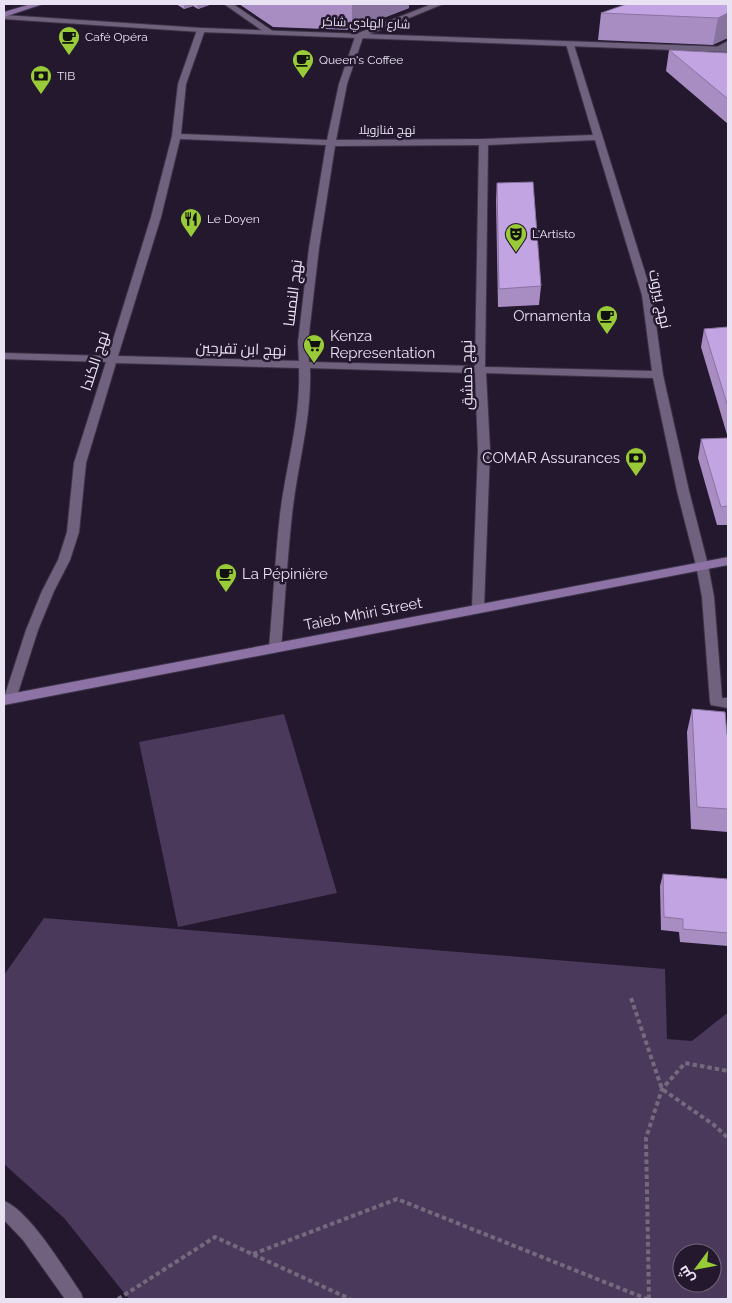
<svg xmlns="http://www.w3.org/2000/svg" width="732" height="1303" viewBox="0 0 732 1303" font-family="Raleway,Cairo,sans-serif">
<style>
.green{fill:#4a395a;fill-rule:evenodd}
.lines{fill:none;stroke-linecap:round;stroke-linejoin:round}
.service-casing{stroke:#3d3447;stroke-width:2}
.minor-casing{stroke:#3d3447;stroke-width:2}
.tertiary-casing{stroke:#3d3447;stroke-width:2}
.secondary-casing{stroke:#3d3447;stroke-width:2}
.path{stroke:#746a7e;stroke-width:4;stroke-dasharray:4.5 3;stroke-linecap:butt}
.service{fill:#70627f;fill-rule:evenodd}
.minor{fill:#70627f;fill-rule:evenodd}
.tertiary{fill:#70627f;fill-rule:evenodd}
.secondary{fill:#8c72a5;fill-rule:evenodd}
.wall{fill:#a88dc3}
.shaded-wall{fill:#88739f}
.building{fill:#c3a4e3;stroke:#88739f}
.labels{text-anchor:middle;stroke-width:5;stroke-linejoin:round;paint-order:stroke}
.far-street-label{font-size:12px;fill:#e9e2f2;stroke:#24182f}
.far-poi-label{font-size:12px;fill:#e9e2f2;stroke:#24182f;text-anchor:start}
.street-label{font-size:15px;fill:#e9e2f2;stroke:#24182f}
.poi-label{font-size:15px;fill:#e9e2f2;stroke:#24182f;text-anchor:end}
</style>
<rect width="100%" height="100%" fill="#24182f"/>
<path class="green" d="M284,714L337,893L178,927L139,742Z
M44,918L665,969L667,1039L692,1041L726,1014H728V1299H129L64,1218L4,1164V975ZM682,1253H712V1283H682Z"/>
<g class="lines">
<g class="service-casing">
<path id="service" d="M702,561L708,565L714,597L722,698H728V708L711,705L710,702L702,597L696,565Z"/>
</g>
<g class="minor-casing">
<path id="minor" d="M224,4H233L274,32L267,34Z
M432,4H443L363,37L347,84L336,140L484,139L593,135L566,44L573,42L652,295L663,375L689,491L708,565L706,568H698L696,565L677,491L653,378L486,373L490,450L484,608L478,612L472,608L478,450L475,373L310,368C312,419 297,465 292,515C287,559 285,604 281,648L279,651H271L269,648C273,604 275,559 280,515C286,465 301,419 299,368L116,363L86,463L79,532L70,560L54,591L38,630L16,699L15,702H5L4,698L26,630L42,591L58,560L67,532L74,463L106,362L4,359V353L108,356L151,217L172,136L178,84L197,30L201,28L205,30L186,84L181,134L327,140L339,84L356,34ZM180,139L326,145L309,248L298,342L299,361L118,356L161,217ZM595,140L642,295L652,371L485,367L488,145ZM479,145L475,366L309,362L308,342L319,248L335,146Z
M728,41V47L717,52L713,49Z"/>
</g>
<g class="tertiary-casing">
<path id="tertiary" d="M4,15L201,28L728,47V52L201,32L4,19Z
M4,1201C30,1211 64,1269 81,1293L83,1299H65L23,1240L4,1220Z"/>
</g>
<g class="secondary-casing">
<path id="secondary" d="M31,4H43L4,17V12Z
M728,557V565L4,705V695Z"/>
</g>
<path class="path" d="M631,998L662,1089L714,1125L728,1138
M253,1254L397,1199L647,1299
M118,1299L215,1237L350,1299
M649,1299L646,1138L662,1089L685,1063L728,1071"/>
<use href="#service" class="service"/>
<use href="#minor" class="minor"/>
<use href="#tertiary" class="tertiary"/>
<use href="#secondary" class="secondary"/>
</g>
<path class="wall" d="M176,4H212L198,9L193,6L184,9Z
M239,4H409V8L352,30L273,27Z
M728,4L713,45L598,40L601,13Z
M669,50L728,53V124L666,71Z
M497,183L541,286L539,305L498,307L496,201Z
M728,327V525H717L698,458L701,439L728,438L701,347L704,329Z
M692,709L727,735H728V832L691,829L687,732Z
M663,874L728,879V946L680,942L679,932L661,930L660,886Z"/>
<path class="shaded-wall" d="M184,4H193V6L184,9Z
M197,4H212L198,9Z
M352,4H409V8L352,30Z
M728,13V38L713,45L718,18Z"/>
<path class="building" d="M627,4H728V13L718,18L601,13Z
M669,50L728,53V99Z
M533,182L541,286L499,289L497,183Z
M728,327V407L704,329Z
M728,438V506L721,507L701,439Z
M692,709L725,712L727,735H728V809L697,807Z
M663,874L728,879V933L683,929V919L664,917Z"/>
<defs>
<g id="cafe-pin" transform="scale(1.125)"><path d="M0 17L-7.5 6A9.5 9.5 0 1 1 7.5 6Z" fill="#98cb37" stroke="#24182f"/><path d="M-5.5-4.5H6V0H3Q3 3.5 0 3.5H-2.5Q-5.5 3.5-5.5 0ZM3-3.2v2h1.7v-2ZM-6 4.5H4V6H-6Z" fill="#111"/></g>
<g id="bank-pin" transform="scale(1.125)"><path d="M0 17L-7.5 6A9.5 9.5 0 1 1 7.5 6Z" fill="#98cb37" stroke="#24182f"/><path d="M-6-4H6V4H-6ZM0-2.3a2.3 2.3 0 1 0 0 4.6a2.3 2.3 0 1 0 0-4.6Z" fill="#111"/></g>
<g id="restaurant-pin" transform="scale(1.125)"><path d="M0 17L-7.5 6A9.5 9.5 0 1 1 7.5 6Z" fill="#98cb37" stroke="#24182f"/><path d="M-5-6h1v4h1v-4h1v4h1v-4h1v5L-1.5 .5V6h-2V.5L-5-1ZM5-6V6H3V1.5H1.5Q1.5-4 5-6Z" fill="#111"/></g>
<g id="theatre-pin" transform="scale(1.125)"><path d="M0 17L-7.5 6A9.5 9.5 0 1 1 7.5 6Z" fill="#98cb37" stroke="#24182f"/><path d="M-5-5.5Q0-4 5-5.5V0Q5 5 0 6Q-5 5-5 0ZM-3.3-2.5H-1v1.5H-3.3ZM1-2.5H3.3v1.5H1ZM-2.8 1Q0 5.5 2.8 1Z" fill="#111"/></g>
<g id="supermarket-pin" transform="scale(1.125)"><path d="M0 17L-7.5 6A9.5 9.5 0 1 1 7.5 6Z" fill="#98cb37" stroke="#24182f"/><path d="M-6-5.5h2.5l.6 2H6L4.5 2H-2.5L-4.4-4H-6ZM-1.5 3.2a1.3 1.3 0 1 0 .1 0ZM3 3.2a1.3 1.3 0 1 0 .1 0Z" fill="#111"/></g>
</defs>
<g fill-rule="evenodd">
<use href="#cafe-pin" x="69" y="37"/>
<use href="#cafe-pin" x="303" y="60"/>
<use href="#bank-pin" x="41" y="76"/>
<use href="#restaurant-pin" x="191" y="219"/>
<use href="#theatre-pin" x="516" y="234"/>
<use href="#cafe-pin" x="607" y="316"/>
<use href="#supermarket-pin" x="314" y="345"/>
<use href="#bank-pin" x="636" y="458"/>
<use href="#cafe-pin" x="226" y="574"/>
</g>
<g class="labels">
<g class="far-street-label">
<text transform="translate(366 23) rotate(2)" y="4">شارع الهادي شاكر</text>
<text x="387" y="134">نهج فنازويلا</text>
</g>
<g class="far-poi-label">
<text x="85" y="41">Café Opéra</text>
<text x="319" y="64">Queen's Coffee</text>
<text x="57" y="80">TIB</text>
<text x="207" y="223">Le Doyen</text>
<text x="532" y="238">L'Artisto</text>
</g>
<g class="street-label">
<text transform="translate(293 293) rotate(-83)" y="5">نهج النمسا</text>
<text transform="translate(660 299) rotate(78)" y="5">نهج بيروت</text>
<text transform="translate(241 349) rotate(2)" y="5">نهج ابن تفرجين</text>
<text transform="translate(95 361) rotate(-72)" y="5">نهج الكندا</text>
<text transform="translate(467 375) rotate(-91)" y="5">نهج دمشق</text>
<text transform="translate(363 614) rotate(-11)" y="5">Taieb Mhiri Street</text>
</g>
<g class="poi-label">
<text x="591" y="321">Ornamenta</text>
<text x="330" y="341" text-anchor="start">Kenza<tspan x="330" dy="17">Representation</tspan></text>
<text x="620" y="463">COMAR Assurances</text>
<text x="242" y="579" text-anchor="start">La Pépinière</text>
</g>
</g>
<rect width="732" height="1303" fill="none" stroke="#e9e2f2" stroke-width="10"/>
<g transform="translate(697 1268) rotate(238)"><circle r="24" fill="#24182f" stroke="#73697d"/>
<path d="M0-4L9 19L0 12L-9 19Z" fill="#98cb37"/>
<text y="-8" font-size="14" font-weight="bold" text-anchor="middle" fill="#e9e2f2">ش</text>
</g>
</svg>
